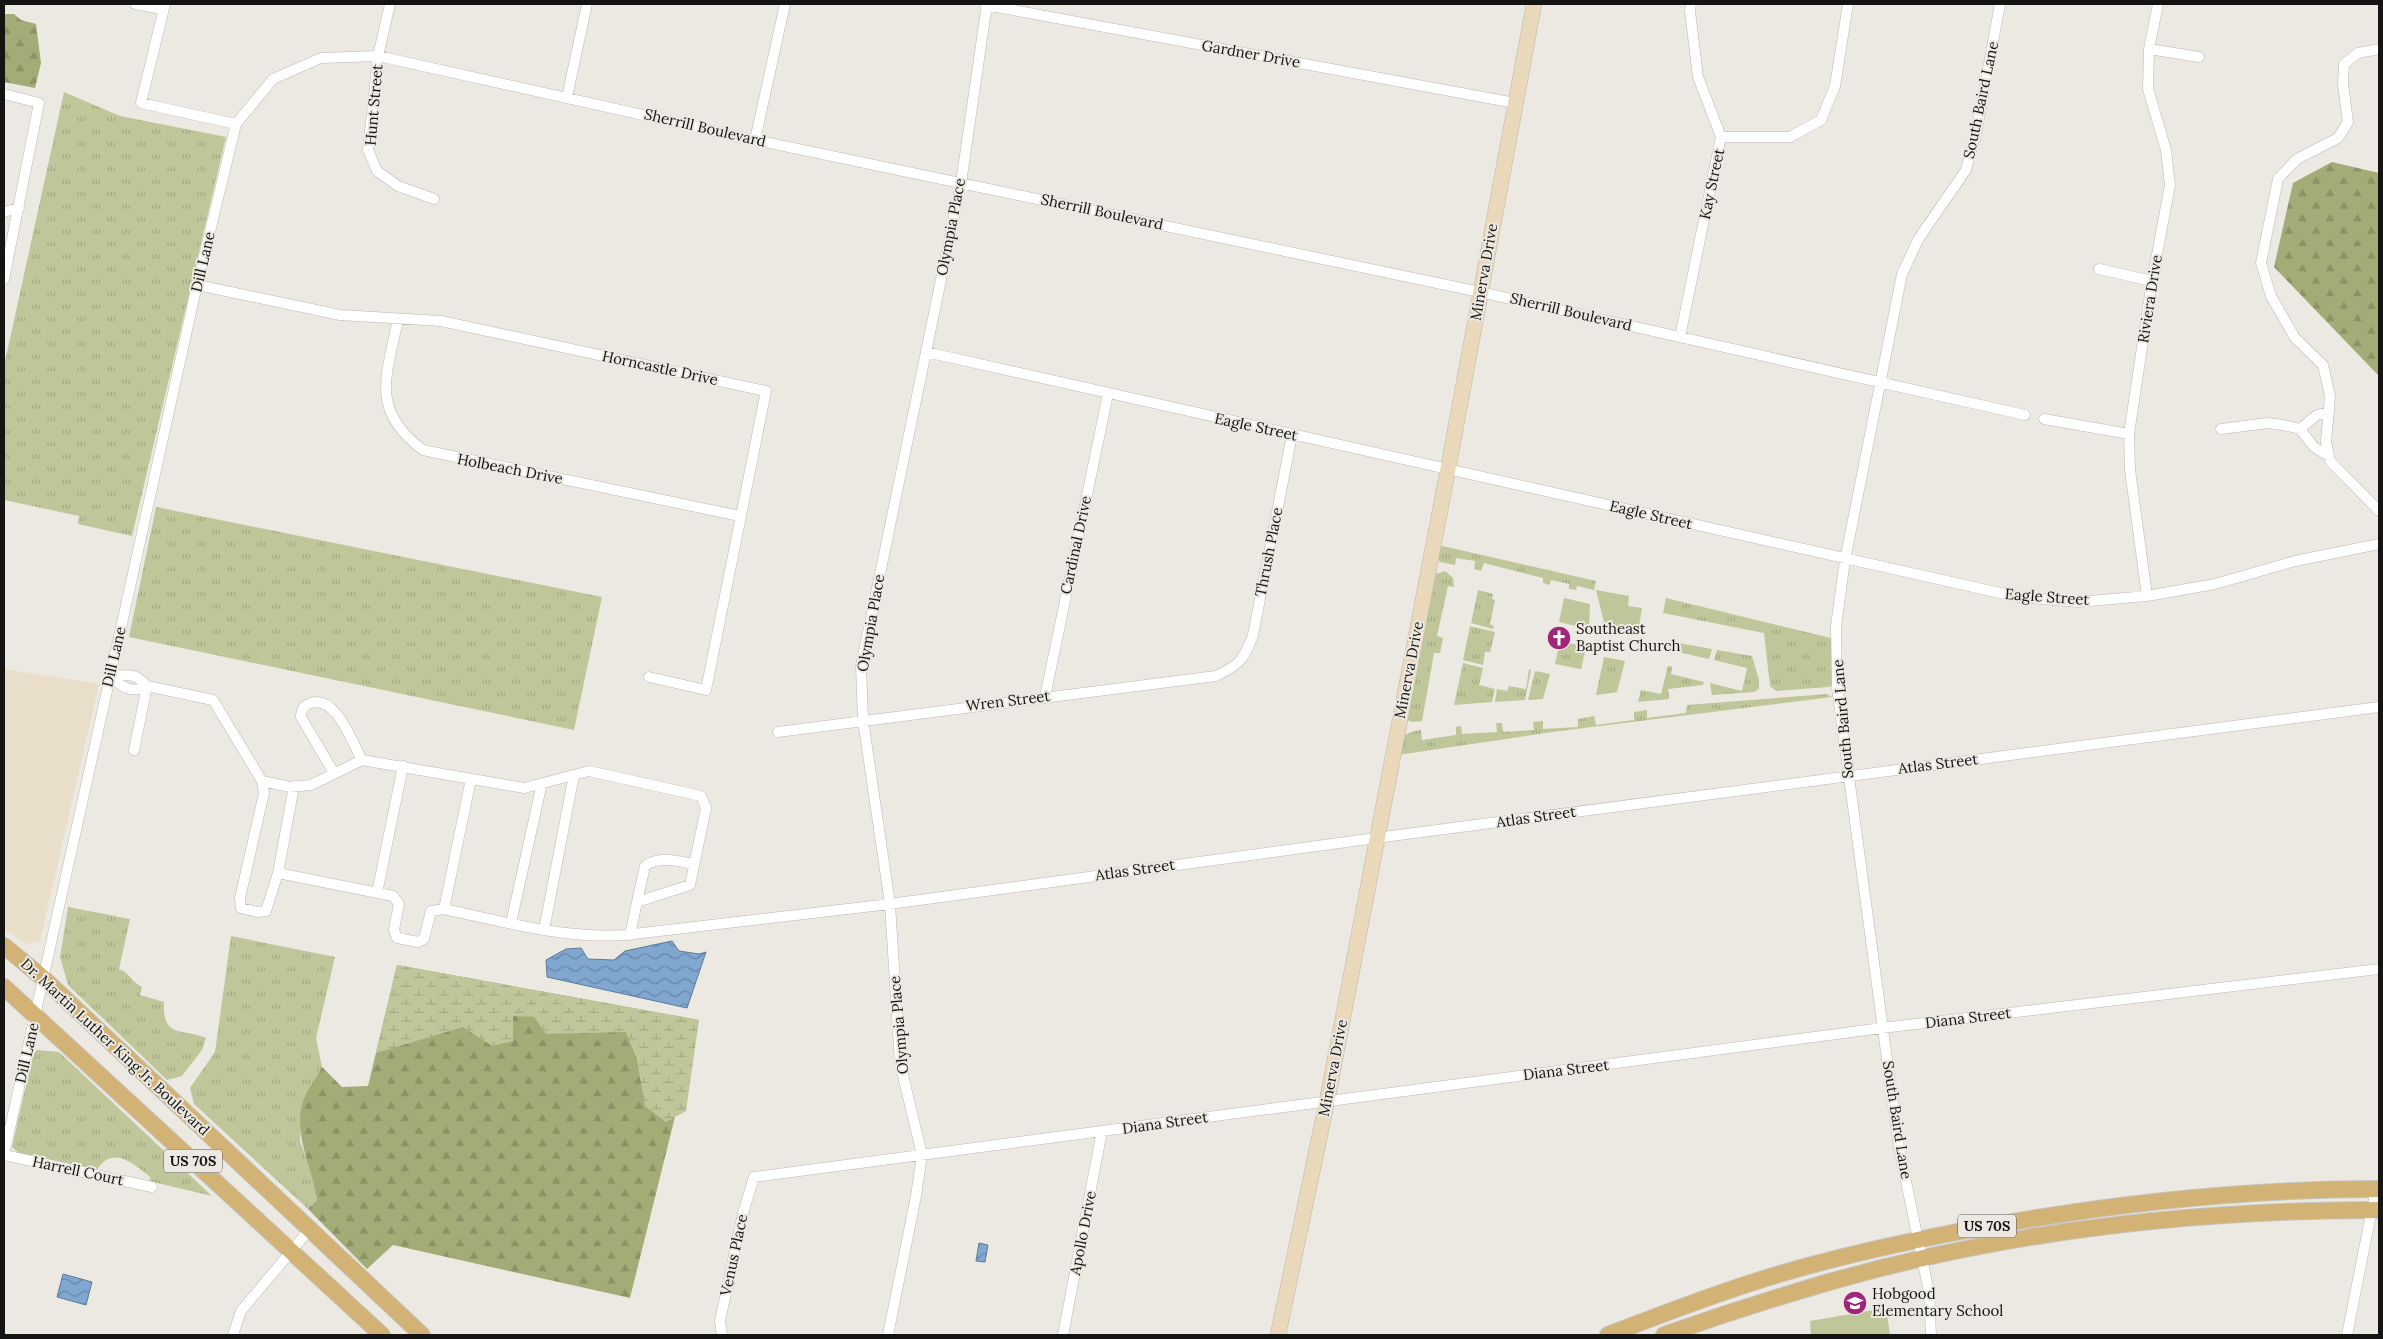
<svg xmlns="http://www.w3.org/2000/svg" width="2383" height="1339" viewBox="0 0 2383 1339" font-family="Lora,serif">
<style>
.commercial{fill:#e9dec9}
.grass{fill:url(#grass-tufts)}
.forest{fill:url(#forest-firs)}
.wetland{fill:url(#wetland-marsh)}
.park{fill:#bfc79a}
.water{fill:url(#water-waves);stroke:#5f7b97}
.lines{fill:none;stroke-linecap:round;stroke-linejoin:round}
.street-casing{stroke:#bab8b1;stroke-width:11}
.secondary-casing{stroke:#bab8b1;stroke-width:16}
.primary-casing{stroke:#c7c7c6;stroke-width:18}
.street{stroke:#fff;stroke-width:10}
.secondary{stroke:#e9d8ba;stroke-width:15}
.primary{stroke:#d3b275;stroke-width:16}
.labels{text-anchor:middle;stroke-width:4;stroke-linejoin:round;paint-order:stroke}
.shield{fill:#ebe9e1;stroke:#555450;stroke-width:1}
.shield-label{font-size:14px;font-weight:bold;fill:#151412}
.street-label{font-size:15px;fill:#151412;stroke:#ebe9e1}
.poi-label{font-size:15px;fill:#151412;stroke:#ebe9e1;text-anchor:start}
</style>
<defs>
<pattern id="grass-tufts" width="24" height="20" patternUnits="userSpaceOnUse" patternTransform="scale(1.25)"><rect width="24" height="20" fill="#bfc79a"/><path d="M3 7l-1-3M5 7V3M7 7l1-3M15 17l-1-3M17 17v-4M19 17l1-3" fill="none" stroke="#a3aa84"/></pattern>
<pattern id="forest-firs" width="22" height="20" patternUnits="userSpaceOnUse" patternTransform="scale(1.25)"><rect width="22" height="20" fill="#a3ab76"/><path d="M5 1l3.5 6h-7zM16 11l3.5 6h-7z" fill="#8b9265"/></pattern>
<pattern id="wetland-marsh" width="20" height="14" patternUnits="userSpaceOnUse" patternTransform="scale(1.25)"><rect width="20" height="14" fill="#bfc79a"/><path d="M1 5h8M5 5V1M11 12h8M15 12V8" fill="none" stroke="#a3aa84"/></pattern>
<pattern id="water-waves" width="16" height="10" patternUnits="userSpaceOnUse" patternTransform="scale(1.25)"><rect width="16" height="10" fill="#7fa7d0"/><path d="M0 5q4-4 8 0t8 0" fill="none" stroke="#6787a7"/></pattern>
</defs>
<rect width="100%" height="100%" fill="#ebe9e1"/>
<path class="commercial" d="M4,669L99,684L40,941L25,944L4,928Z"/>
<path class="grass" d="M64,92L120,116L226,137L132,536L78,524L79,516L4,500V366Z
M156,507L602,597L574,730L129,637Z
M1438,545L1596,581L1594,590L1577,586L1576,590L1569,589V584L1551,580L1550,585L1543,583V578L1484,563L1481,571L1474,569L1475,561L1456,558L1455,565L1440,562L1438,558Z
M1445,571L1453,578L1454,587L1448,586L1437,636L1443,638L1440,653H1434L1422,721L1412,722L1407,720L1433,575Z
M1478,590L1493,594L1492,599L1495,600L1490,624L1494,626L1493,629L1471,623Z
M1666,598L1831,638L1832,685L1829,687L1776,691L1770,686L1764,633L1663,613Z
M1470,626L1495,632L1490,652H1485L1483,665L1463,660Z
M1560,641L1586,647L1581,669L1555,664Z
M1679,643L1712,649L1709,659L1678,652Z
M1717,650L1752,656L1759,680V689L1754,692L1712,695L1710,683L1742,691L1747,668L1714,660Z
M1604,657L1625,661L1617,692L1596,695Z
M1463,663L1483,668L1479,685L1495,689L1492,702L1454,705Z
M1668,666L1672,667L1671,674L1704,682L1703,685L1668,689L1669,699L1638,702L1641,690L1661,694Z
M1529,669L1531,670L1525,700L1495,702L1497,689L1507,691L1509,686L1526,689Z
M1535,671L1550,674L1543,699L1528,700Z
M1827,694L1832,697L1552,732L1398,755C1402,737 1401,733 1421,730L1422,740L1456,735V727L1461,726L1462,734L1497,732L1496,723H1502L1503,732L1534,730L1533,722L1543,721V729L1578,727V719L1594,716L1596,725L1634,720V712L1647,710V718L1686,713L1687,705Z
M68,907L130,919L119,969C130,973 132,982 142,987L140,995L164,1002C162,1039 182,1028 206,1038L202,1050L182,1076L167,1080L68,985L60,957Z
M231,936L335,957L316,1038L322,1067L302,1105L300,1141L314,1178L317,1200L308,1209L194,1104L190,1088L215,1052Z
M37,1050L59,1052L212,1196L149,1181L151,1178C135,1165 113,1144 97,1170L20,1154L12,1147L33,1055Z"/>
<path class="forest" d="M4,14H14L21,20L36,24L41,63L35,88L4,82Z
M2332,162L2379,173V376L2274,267L2293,183Z
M397,965L699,1020L630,1298L393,1245L367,1269L308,1209L317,1200C313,1168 294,1138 302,1105C305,1092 316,1079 322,1067L342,1087L368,1086Z"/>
<path class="wetland" d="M397,965L699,1020L686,1111L666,1122L645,1106L637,1060L626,1032L546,1034L534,1017L513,1016V1041L492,1046L463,1027L376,1053Z"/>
<path class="park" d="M1596,590L1629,596L1628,606L1642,608L1638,633L1605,626Z
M1564,598L1590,604L1589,629L1559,622Z
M1880,1309L1887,1314L1890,1335H1811L1810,1321Z"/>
<path class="water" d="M672,941L679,951L699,954L706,952L687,1008L547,977L546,960L566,949L581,948L588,959L614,960L625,951Z
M979,1243L988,1245L985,1262L976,1261Z
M63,1274L92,1282L86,1305L57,1297Z"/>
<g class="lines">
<g class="street-casing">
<path id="street" d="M135,4L163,9
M165,4L141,103L236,124
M390,4L378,56L368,150L377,171L398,186L434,199
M986,5L1515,103
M2149,49L2199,57
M2379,49L2358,53L2344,64L2343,84L2348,122L2338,138L2297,159L2278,179L2261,263L2271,296L2295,338L2323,365L2330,396L2326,442L2330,461L2379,511
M4,94L39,103L4,279
M567,97L587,4
M1721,137H1790L1821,120L1835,86L1848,4
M755,140L785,4
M4,212L19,208
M2099,269L2152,281
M197,285L340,315L441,321L766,391L706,690L649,677
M398,319C387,375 369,410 423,450L740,516
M1680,337L1721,137L1698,77L1690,11L1691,4
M926,352L2018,597L2078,602L2147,596L2215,584L2295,561L2379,544
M2044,419L2129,434
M2221,429L2268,423L2283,425L2300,429L2314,447L2329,456
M2300,429L2317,415L2329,412
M2147,596L2130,470L2129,434L2152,281L2170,185L2166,150L2148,89L2149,49L2158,4
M110,676C122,687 131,694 147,686L213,700L262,781L264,793L240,898L241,908L257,912L266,911L278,873L393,896L399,904L394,930L397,938L418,942L424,939L431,911L444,909C504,922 565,939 625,935L890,904L1376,838L2379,707
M110,676C127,675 135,672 147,686
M1045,697L1108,394
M778,732L1216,676C1239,665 1244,660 1253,635L1292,435
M134,750L147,686
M334,773L301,717C301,710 304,705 311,703C336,695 352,742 362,760
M262,781L290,787L311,785L362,760L524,788L589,771L701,796L706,808L690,885L637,902L630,935
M278,873L294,786
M377,893L403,766
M637,902L645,866C660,855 677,861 694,864
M444,909L471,779
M511,923L542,783
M544,930L574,775
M4,1155L197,285L236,124L273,79L321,58L378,56L755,140L1480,292L2025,415
M4,1155L152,1187
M233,1335L241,1311L310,1229
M722,1335L720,1321L743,1213L754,1177L1882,1028L2379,969
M888,1335L916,1196L922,1155L900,1063L890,904L863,720L861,666L961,183L987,4
M1063,1335L1102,1131
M1931,1335L1929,1292L1899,1148L1837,688L1836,626L1845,560L1902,274L1919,238L1966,170L1977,129L2000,4
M2347,1335L2376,1189"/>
</g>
<g class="secondary-casing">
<path id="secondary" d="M1278,1335L1327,1101L1448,469L1534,4"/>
</g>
<g class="primary-casing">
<path id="primary" d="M4,946L43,978L422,1335
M4,987L382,1335
M1608,1335C1657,1316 1706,1297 1757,1281C1822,1260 1890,1245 1957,1232C2097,1205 2237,1189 2379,1189
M1664,1335C1718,1316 1774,1298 1829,1282C2007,1231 2195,1210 2379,1210"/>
</g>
<use href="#street" class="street"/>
<use href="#secondary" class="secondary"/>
<use href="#primary" class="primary"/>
</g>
<defs>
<g id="church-disc" transform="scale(1.25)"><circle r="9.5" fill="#a12579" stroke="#ebe9e1"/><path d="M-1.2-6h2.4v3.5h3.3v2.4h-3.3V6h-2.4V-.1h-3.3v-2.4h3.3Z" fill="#fff"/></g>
<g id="school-disc" transform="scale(1.25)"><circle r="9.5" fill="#a12579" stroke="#ebe9e1"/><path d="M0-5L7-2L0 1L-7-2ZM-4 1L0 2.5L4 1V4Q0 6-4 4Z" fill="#fff"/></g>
</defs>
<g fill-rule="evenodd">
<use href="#church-disc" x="1559" y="638"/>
<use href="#school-disc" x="1855" y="1303"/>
</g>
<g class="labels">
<g class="shield">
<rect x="164" y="1149.5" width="58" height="23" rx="4"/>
<rect x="1958" y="1214.5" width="58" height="23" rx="4"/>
</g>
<g class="shield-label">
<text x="193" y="1166">US 70S</text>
<text x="1987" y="1231">US 70S</text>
</g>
<g class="street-label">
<text transform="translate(1251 54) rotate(10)" y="5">Gardner Drive</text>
<text transform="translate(1981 100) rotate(-78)" y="5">South Baird Lane</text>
<text transform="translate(374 105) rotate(-85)" y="5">Hunt Street</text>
<text transform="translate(705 128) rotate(13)" y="5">Sherrill Boulevard</text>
<text transform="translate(1712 184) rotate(-78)" y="5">Kay Street</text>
<text transform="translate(1102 212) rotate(12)" y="5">Sherrill Boulevard</text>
<text transform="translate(951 227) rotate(-79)" y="5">Olympia Place</text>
<text transform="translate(203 262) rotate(-77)" y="5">Dill Lane</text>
<text transform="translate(1484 272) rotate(-80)" y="5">Minerva Drive</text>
<text transform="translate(2150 299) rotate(-81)" y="5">Riviera Drive</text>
<text transform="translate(1571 312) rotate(13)" y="5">Sherrill Boulevard</text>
<text transform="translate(660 368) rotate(12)" y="5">Horncastle Drive</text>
<text transform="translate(1256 427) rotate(12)" y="5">Eagle Street</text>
<text transform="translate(510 469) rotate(11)" y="5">Holbeach Drive</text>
<text transform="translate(1651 515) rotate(13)" y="5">Eagle Street</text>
<text transform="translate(1076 545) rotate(-78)" y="5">Cardinal Drive</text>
<text transform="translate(1269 552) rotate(-79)" y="5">Thrush Place</text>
<text transform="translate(2047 597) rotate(4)" y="5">Eagle Street</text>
<text transform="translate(871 623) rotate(-80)" y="5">Olympia Place</text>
<text transform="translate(114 657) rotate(-77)" y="5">Dill Lane</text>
<text transform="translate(1409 670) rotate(-79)" y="5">Minerva Drive</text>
<text transform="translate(1008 701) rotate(-7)" y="5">Wren Street</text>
<text transform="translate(1843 719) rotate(-95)" y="5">South Baird Lane</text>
<text transform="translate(1938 764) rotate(-7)" y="5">Atlas Street</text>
<text transform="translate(1536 817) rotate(-8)" y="5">Atlas Street</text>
<text transform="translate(1135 870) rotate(-8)" y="5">Atlas Street</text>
<text transform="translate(1968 1018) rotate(-7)" y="5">Diana Street</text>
<text transform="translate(899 1025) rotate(-95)" y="5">Olympia Place</text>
<text transform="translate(115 1047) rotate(43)" y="5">Dr. Martin Luther King Jr. Boulevard</text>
<text transform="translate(27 1053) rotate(-77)" y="5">Dill Lane</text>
<text transform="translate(1333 1068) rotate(-79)" y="5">Minerva Drive</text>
<text transform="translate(1566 1070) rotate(-7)" y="5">Diana Street</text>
<text transform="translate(1897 1120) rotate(81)" y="5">South Baird Lane</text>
<text transform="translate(1165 1123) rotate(-8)" y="5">Diana Street</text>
<text transform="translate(78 1171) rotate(12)" y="5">Harrell Court</text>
<text transform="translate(1083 1233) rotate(-79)" y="5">Apollo Drive</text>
<text transform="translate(734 1255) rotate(-78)" y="5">Venus Place</text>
</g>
<g class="poi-label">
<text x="1576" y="634">Southeast<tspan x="1576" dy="17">Baptist Church</tspan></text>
<text x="1872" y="1299">Hobgood<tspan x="1872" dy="17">Elementary School</tspan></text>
</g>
</g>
<rect width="2383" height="1339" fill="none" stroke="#151412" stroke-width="10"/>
</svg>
